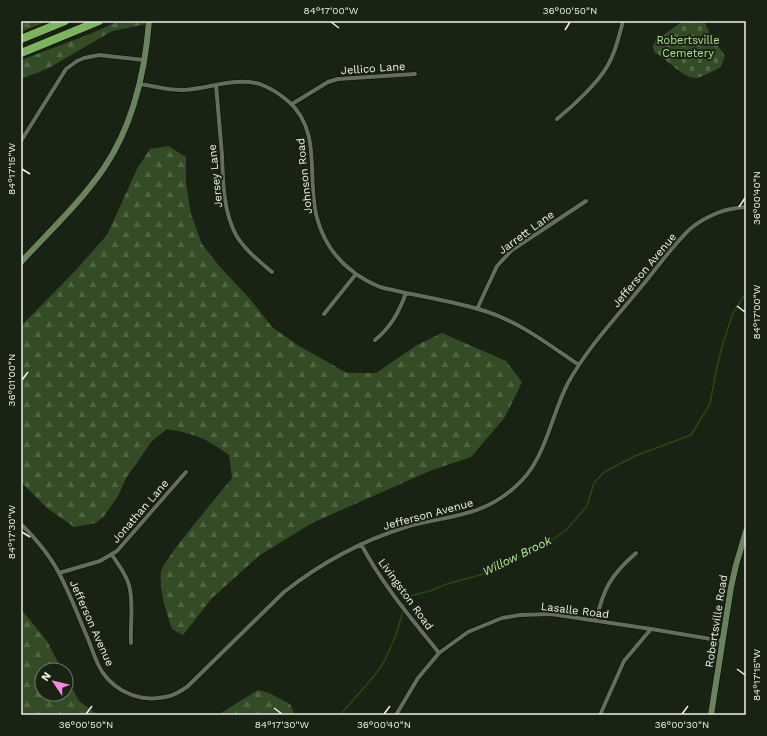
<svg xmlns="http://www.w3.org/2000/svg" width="767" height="736" viewBox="0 0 767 736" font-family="'Work Sans',sans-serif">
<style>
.forest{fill:url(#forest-firs)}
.cemetery{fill:url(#cemetery-stones)}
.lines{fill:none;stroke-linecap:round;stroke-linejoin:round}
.stream{stroke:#274910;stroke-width:1.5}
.street-casing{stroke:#040c02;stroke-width:5}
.secondary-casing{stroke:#040c02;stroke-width:7}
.highway-casing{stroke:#040c02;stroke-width:9}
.street{stroke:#636f5c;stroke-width:4}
.secondary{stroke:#6b835d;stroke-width:6}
.highway{stroke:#7db35e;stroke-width:8}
.ticks{fill:none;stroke:#ecf3e8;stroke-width:1.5}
.labels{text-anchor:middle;stroke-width:4;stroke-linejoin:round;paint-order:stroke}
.park-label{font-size:11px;fill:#ace18f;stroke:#192314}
.street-label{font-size:11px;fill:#ecf3e8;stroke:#192314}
.water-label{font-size:12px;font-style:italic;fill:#b5ea97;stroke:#192314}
.neatline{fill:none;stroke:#ecf3e8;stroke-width:1.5}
.ticks-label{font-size:10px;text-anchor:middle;fill:#ecf3e8}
</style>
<defs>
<pattern id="forest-firs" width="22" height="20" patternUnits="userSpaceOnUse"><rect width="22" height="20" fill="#344c26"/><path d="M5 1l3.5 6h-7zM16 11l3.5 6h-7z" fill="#526646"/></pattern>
<pattern id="cemetery-stones" width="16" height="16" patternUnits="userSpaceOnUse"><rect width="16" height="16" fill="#344c26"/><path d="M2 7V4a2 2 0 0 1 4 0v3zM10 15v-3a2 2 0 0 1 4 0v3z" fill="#526646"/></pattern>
</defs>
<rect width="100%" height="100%" fill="#192314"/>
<path class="forest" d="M21,21H48L21,32Z
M119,21H145L146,24L112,31L49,68L21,79V60L90,34Z
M168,146L186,157V183L191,214L202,244L220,267L250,299L272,327L299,346L347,373H376L417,345L442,333L506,361L522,382L505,417L471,457L432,470L312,523L260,555L212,598L183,635L172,629C166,611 159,591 161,572C162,561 221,492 232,478L229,455C206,438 195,434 167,429L152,441L126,478L118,496L104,516L96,523L74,527L47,508L21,482V326L75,271L107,235L137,169L150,149Z
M21,609L47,641L62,670H42V694H66V677L79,701L98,715H21Z
M258,690L269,693L290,704L295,715H218Z"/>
<path class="cemetery" d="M683,21H704L711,36L725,56L721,67C715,70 701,78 695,78C683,78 666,58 655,53L653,47L655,41Z"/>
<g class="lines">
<path class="stream" d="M404,607L409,596L430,591L447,584L480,575L546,544L566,530L587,506L594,483L604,472L635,456L691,435L710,404L716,371L722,347L733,313L746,293
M340,715L375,675L385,660L396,635L403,611"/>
<g class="street-casing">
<path id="street" d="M140,84C154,86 167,90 182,90C208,89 234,77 260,84C270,88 280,94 288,101C323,131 306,179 317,218C326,251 349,274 380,287C415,296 451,300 485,311C520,322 549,345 579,365
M216,85C218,108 220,132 222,155C223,182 223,210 236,235C245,250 259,261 272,272
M292,104L328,82L338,79L415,74
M557,119C573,106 598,83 608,65C616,51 619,36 623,21
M21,141L66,69L77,61L84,58L99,55L144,60
M477,309L497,266L512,250L586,201
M324,314L356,274
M375,340C391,327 399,312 406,293
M21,524C36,539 50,555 60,575C71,596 79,618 88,639C93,651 96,663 103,673C117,693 142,702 165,697C174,696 180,691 187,687L284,592C321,563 361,541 406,527C448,515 480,518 515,487C546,461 550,417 568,383C587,348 616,318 641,287C657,268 672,246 690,229C706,216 725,208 746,207
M361,544C382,584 411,618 439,653
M112,555C118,564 126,574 129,585C134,603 130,624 131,643
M59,573L100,561L117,551L186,472
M596,620C604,588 610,576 636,553
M396,715L418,678L439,653L468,632L502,618L520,615L551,614L651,629
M600,715L624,661L651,629L723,641"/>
</g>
<g class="secondary-casing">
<path id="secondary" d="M21,262C49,232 80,203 104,168C133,125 145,73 149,21
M711,715L731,587L736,565L746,531"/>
</g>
<g class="highway-casing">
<path id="highway" d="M21,39L65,21
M21,53L99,21"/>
</g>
<use href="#street" class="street"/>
<use href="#secondary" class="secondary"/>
<use href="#highway" class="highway"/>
</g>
<path class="ticks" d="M331,22L339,28M565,30L570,22M22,169L30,174M739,207L745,198M737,306L745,312M22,380L28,372M22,532L30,537M737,669L745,675M274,708L282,714M86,714L92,706M384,714L390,706M682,714L688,706"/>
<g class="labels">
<g class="park-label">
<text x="688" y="44">Robertsville<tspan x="688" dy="13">Cemetery</tspan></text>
</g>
<g class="street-label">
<text transform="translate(373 68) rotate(-4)" y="4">Jellico Lane</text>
<text transform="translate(215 176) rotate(-96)" y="4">Jersey Lane</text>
<text transform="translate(304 176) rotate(-96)" y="4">Johnson Road</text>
<text transform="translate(526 232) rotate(-36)" y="4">Jarrett Lane</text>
<text transform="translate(644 270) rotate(-50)" y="4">Jefferson Avenue</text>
<text transform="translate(140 511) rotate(-49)" y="4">Jonathan Lane</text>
<text transform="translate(428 514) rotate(-15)" y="4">Jefferson Avenue</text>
<text transform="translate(406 594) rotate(54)" y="4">Livingston Road</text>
<text transform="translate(575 610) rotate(7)" y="4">Lasalle Road</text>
<text transform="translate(716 621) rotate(-81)" y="4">Robertsville Road</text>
<text transform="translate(92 623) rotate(66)" y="4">Jefferson Avenue</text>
</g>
<g class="water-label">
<text transform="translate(517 556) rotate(-26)" y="4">Willow Brook</text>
</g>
</g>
<rect width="767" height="736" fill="none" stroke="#192314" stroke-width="44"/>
<g transform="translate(54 682) rotate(305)"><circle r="19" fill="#192314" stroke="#6d7669"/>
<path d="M0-3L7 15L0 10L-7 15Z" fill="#fb87e5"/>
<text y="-6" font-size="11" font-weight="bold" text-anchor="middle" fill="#ecf3e8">N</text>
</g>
<rect x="22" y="22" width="723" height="692" class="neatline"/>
<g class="ticks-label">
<text x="331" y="14">84°17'00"W</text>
<text x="570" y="14">36°00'50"N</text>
<text transform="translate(11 169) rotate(-90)" y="4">84°17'15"W</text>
<text transform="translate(756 198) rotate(-90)" y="4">36°00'40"N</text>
<text transform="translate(756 312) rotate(-90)" y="4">84°17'00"W</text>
<text transform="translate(11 380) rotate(-90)" y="4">36°01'00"N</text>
<text transform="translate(11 532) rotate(-90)" y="4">84°17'30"W</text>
<text transform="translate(756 675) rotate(-90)" y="4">84°17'15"W</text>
<text x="86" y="728">36°00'50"N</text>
<text x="282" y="728">84°17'30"W</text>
<text x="384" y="728">36°00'40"N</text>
<text x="682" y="728">36°00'30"N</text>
</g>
</svg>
